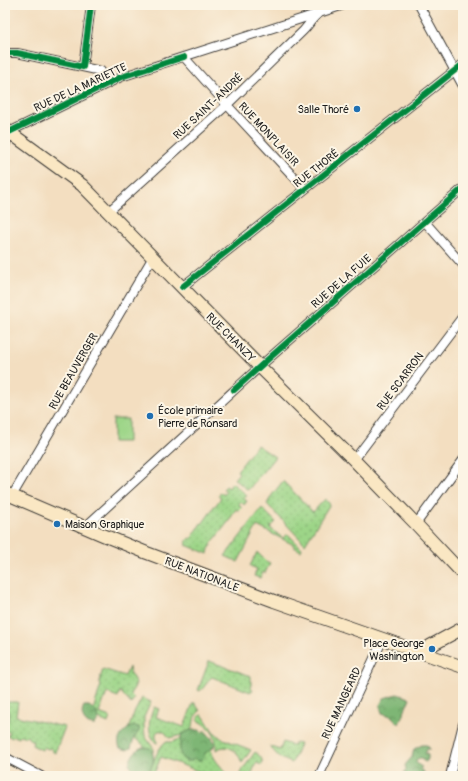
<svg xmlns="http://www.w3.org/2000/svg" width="468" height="781" viewBox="0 0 468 781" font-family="Pangolin,sans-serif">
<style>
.green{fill:url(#green-dots);stroke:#5c7852}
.forest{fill:url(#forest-crowns);stroke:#4d6948}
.pitch{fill:#9dd588;stroke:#5c7852}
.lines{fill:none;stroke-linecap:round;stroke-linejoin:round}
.minor-casing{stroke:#3c3935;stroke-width:10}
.secondary-casing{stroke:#3c3935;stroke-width:14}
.minor{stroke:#fff;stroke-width:8}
.secondary{stroke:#fae7c3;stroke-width:12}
.cycleway-casing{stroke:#fcf5e5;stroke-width:8}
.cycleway{stroke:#00873e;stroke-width:6}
.poi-dot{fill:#1f6fb2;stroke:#fcf5e5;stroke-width:1.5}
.labels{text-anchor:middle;stroke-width:4;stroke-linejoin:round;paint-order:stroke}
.street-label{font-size:11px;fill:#1c1c1c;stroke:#fcf5e5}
.poi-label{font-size:11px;fill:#1c1c1c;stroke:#fcf5e5;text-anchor:end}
</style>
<defs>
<pattern id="green-dots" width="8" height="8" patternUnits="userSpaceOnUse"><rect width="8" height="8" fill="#9dd588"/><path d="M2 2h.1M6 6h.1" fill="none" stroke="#87b675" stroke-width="1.8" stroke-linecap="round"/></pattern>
<pattern id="forest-crowns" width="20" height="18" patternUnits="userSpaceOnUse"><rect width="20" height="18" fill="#7eb674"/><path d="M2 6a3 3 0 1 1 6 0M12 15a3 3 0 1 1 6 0" fill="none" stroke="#66935e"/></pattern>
</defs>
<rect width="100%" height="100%" fill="#fcf5e5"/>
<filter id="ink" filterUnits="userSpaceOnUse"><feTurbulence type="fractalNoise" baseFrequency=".025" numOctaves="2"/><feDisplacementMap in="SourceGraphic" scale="8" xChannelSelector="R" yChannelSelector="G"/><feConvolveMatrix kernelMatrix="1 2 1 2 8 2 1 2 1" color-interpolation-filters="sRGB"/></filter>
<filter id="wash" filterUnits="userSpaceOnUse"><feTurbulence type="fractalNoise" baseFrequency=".012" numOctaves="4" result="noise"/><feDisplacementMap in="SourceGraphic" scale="16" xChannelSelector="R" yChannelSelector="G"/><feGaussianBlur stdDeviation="0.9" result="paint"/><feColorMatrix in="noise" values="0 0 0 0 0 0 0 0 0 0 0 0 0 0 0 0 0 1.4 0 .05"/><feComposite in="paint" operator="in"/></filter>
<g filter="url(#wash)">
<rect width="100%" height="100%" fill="#f3dec0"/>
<path class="green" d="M257,445L275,457L248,490L234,479L239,473L237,471Z
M283,481L313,512L325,499L330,504L305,544L267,504L272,495Z
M232,483L247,495L244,499L247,501L244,505L241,502L239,505L242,508L239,511L236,509L229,521L211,544L212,545L209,549L208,554L186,545L187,543L186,542L189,538L191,539L199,527V526L201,523L202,524L212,510V509L214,506H215L221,498L218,496L221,492L224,495L226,491L223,489L226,486L229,488Z
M262,508L276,522L270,528L283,538L288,534L302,548L301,551L294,547V545L257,526L238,562L225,556Z
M257,552L266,561L270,563L265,573L263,572L260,578L254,576L257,569L250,566Z
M209,661L251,676V687L253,690L250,692L212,677C206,681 205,689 199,691L198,690Z
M129,667L130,673L136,683L134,688L130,694L134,698L131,704L120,691L118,697L107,693L99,713L110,717L108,723L82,712L84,708L93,710L101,685L99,683L103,669L125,676Z
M142,698L151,702L144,717V726L145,736L154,749L145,773C146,768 148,762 147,756C147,744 136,738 126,735L134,713Z
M5,702H18L16,716L65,727L55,753L52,751V749L51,748L48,749L44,747L42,750L32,745L33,741L29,739L27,736L25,737L21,735L19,738L14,736L12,738L7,735L9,734L10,733L7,731L5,733V727L6,726L5,721L9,720L8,715L9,713V711H7L6,707H5Z
M193,703H195L200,711C191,719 196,719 192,728C189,734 175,737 169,738C163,726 151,730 158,742L156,743C146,732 149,719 154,707L159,709L156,717L184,727Z
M202,714L213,731L221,738L251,750L242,763C238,752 229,742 216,750C217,733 210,728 197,720L198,718Z
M204,730C213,736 209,744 212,753C216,763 223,768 229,776H211L161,757L153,776L149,774C153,763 156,751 165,742H171L183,738L202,740L204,734Z
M283,742L294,746L295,743L300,744L292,763C279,758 278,757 270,746L280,750Z
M255,752C259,755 264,759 262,765L256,763L251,776H240L243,769Z"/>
<path class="forest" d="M397,694L410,698L399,724L391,716L382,713L380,705L384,698Z
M84,706H89L96,711L99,720L95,725C85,726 79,715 84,706Z
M134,726L139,727V731L134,738L131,748L127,750L120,748C115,738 125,729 134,726Z
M191,730H199L211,737L215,743L213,748L205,753C204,759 203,759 198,761L194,758L192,761H186C184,760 182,758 181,756C179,752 180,738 182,734Z
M422,745H427L430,749H427L425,754L428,755V759L426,762L423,761L422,758H419L415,761L420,766L422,767L420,769L425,773H422V776H403L406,769L405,765L412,757L414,749Z
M143,747L150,748C156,755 154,769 145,774L143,773L140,769L136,771L133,769L129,764C131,757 135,749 143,747Z"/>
<path class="pitch" d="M113,419H128V442H113Z"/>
</g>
<g filter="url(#ink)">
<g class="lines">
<g class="minor-casing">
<path id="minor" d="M419,5L463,86
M5,53H17L101,71L107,84
M184,57L227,105L305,189
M83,67L91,5
M5,146L9,132L121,77L344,5
M108,212L227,105L303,31C308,26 311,20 317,15
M425,222L463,265
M182,287L463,64
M354,460L463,316
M12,496L153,257
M416,524L463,460
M85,527L266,361L463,188
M5,757L41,776
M319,776L383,639
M450,776L463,724"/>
</g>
<g class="secondary-casing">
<path id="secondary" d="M5,129L82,185L258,365L354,460L416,524L463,574
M5,493L103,535L147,553L274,601L463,667
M428,654L430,646L463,628"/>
</g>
<use href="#minor" class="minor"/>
<use href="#secondary" class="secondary"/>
<g class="cycleway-casing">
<path id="cycleway" d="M5,53H17L83,67L91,5
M9,132L121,77L184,57
M182,287L463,64
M234,390L266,361L463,188"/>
</g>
<use href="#cycleway" class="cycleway"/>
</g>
</g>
<g class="poi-dot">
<circle cx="357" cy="109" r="4"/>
<circle cx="150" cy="416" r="4"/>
<circle cx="57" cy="524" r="4"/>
<circle cx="432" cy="649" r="4"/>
</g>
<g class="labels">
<g class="street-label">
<text transform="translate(80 87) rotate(-25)" y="4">RUE DE LA MARIETTE</text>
<text transform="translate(208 106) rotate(-43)" y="4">RUE SAINT-ANDRÉ</text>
<text transform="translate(269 134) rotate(47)" y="4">RUE MONPLAISIR</text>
<text transform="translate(316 168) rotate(-38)" y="4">RUE THORÉ</text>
<text transform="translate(341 281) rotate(-41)" y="4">RUE DE LA FUIE</text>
<text transform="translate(231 337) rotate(45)" y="4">RUE CHANZY</text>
<text transform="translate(73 371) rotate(-60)" y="4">RUE BEAUVERGER</text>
<text transform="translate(400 381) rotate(-53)" y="4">RUE SCARRON</text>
<text transform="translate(202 574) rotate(21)" y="4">RUE NATIONALE</text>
<text transform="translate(341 703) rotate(-65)" y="4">RUE MANGEARD</text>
</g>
<g class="poi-label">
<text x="349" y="113">Salle Thoré</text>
<text x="158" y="414" text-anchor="start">École primaire<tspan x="158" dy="13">Pierre de Ronsard</tspan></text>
<text x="65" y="528" text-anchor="start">Maison Graphique</text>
<text x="424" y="647">Place George<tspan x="424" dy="13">Washington</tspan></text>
</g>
</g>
<rect width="468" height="781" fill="none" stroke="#fcf5e5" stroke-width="20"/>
</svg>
